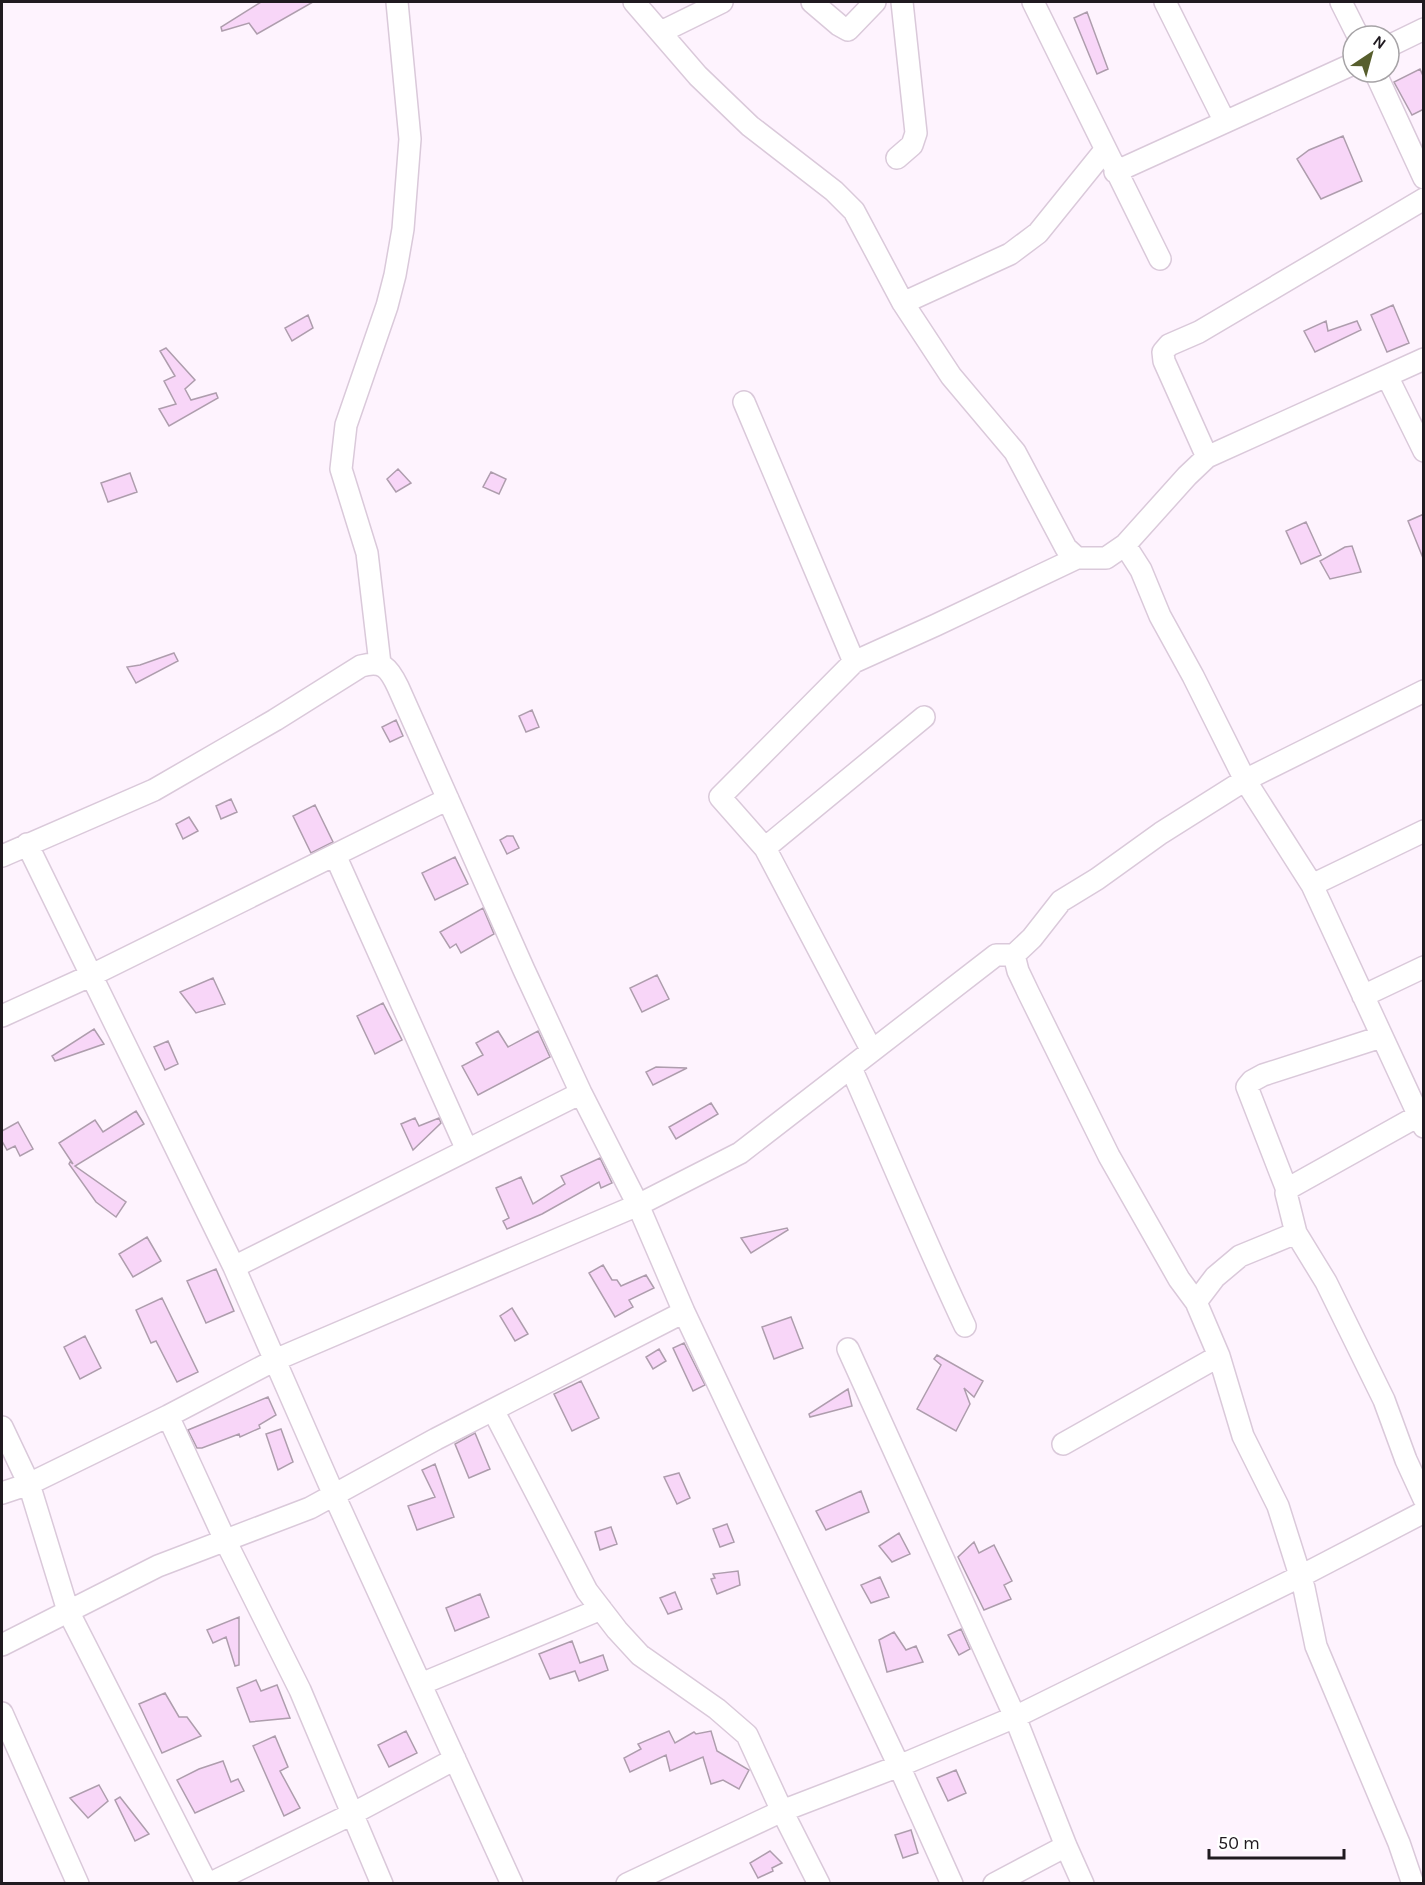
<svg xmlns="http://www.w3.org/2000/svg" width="1425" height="1885" viewBox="0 0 1425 1885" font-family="Karla,sans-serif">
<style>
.building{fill:#f8d6f8;stroke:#ae9dad;stroke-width:1.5}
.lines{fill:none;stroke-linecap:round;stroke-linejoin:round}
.street-casing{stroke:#dac9da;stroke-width:24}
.street{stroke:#fff;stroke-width:21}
</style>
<rect width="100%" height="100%" fill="#fef3fe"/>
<path class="building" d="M261,2H313L257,34L249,23L222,31L221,27Z
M1087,12L1108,69L1097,74L1074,18Z
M1420,69L1424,78V109L1412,115L1394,82Z
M1343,136L1362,181L1321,199L1297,159L1309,150Z
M1393,305L1409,343L1387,352L1371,315Z
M308,315L313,328L292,341L285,328Z
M1326,321L1328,331L1357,321L1361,330L1315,352L1304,331Z
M166,348L195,380L185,389L191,400L216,393L218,398L169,426L159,409L176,404L164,381L175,376L160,351Z
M398,469L411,483L396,492L387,479Z
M491,472L506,479L499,494L483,487Z
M130,473L137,492L108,502L101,483Z
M1424,514V558H1423L1408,521Z
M1306,522L1321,555L1301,564L1286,531Z
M1352,546L1361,572L1330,579L1320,561L1345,547Z
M174,653L178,661L136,683L127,667L140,665Z
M532,710L539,727L526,732L519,716Z
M396,720L403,736L390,742L382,727Z
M231,799L237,812L221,819L216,806Z
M315,805L333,842L311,853L293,816Z
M189,817L198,831L183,839L176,824Z
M507,836H513L519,848L507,854L500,840Z
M455,857L468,884L435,900L422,873Z
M483,908L494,934L461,953L456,944L450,948L440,932Z
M657,975L669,999L642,1012L630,988Z
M213,978L225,1004L196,1013L180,992Z
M383,1003L402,1040L375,1054L357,1016Z
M94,1029L104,1044L55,1061L52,1056Z
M498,1031L508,1047L538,1031L550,1057L478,1095L462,1066L483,1055L476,1043Z
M168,1041L178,1064L165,1070L154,1047Z
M656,1067L687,1068L653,1085L646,1072Z
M711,1103L718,1114L676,1139L669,1127Z
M136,1111L144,1124L75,1166L126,1202L116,1217L96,1202L69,1164L70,1162L73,1164L59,1143L95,1120L103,1132Z
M415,1118L419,1126L439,1118L441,1123L413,1150L401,1124Z
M18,1122L33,1149L20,1156L15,1146L7,1150L2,1141V1131Z
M600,1158L612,1183L601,1188L599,1182L542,1214L507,1229L503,1221L509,1218L496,1188L521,1177L533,1204L565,1184L561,1176Z
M787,1228L788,1230L751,1253L741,1238Z
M147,1237L161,1261L133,1277L119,1254Z
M603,1265L612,1280H617L621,1286L646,1275L654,1288L629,1300L633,1307L615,1317L589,1273Z
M216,1269L234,1311L206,1323L187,1281Z
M162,1298L198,1372L177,1382L156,1341L151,1343L136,1310Z
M512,1308L528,1334L515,1341L500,1316Z
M791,1317L803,1348L774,1359L762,1327Z
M85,1336L101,1368L80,1379L64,1347Z
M684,1343L705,1385L693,1391L673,1348Z
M659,1349L666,1361L653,1369L646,1357Z
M937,1355L983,1381L974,1397L964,1388L970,1404L956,1431L917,1409L941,1365L934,1359Z
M581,1381L599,1418L572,1431L554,1394Z
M848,1389L852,1406L810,1417L809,1414Z
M268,1397L276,1415L259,1425L260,1428L240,1437L239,1434L202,1448H197L188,1430Z
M281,1429L293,1462L278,1470L266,1434Z
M475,1433L490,1469L469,1478L455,1444Z
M435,1464L454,1517L417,1530L408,1506L435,1497L422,1470Z
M679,1473L690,1498L677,1504L664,1477Z
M861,1491L869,1512L826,1530L816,1511Z
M727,1524L734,1542L720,1547L713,1529Z
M611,1527L617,1544L600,1550L595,1532Z
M899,1533L910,1554L892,1562L879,1546Z
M974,1542L979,1553L994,1545L1012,1581L1004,1585L1011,1599L984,1610L958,1557Z
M738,1571L740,1585L717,1594L711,1579L715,1578L713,1574Z
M880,1577L889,1597L871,1603L861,1585Z
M675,1592L682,1609L668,1614L660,1598Z
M480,1594L489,1617L455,1631L446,1608Z
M239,1617V1665L235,1666L226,1637L213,1643L207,1630Z
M961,1629L970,1649L959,1655L948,1635Z
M894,1632L906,1650L916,1646L923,1662L887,1672L879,1640Z
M572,1641L580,1663L603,1655L608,1670L579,1681L575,1671L550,1679L539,1654Z
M256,1680L261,1691L277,1685L290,1718L250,1722L237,1688Z
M165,1693L179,1717H187L201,1736L162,1753L139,1704Z
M406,1731L417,1753L389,1767L378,1745Z
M669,1731L675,1743L694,1732L696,1734L711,1731L717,1751L749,1770L739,1789L723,1780L711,1784L703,1757L670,1771L666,1755L630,1772L624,1758L641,1749L638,1744Z
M275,1736L288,1767L280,1771L300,1808L284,1816L253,1746Z
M223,1761L231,1782L238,1779L244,1791L195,1813L177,1780L199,1769Z
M956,1770L966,1793L948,1801L937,1778Z
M99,1785L108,1801L88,1818L70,1798Z
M120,1797L149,1834L135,1841L115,1800Z
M911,1830L918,1853L903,1858L895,1835Z
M770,1851L782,1863L772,1868L773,1871L758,1878L750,1863Z"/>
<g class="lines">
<g class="street-casing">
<path id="street" d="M634,2L698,76L750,126L834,191L854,211L903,303L951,376L1015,452L1066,548L1077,558H1106L1125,545L1187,476L1207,457L1424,359
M812,2L839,25L848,30L875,2
M1033,2L1160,259
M1165,2L1225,122
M1341,2L1358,36
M661,32L722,2
M1389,46L1424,29
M1375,72L1424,178
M897,158L912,145L916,133L902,2
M1115,172L1353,64
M903,303L1010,254L1038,233L1105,150
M1387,376L1424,451
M744,402L854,662
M1207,457L1164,361L1163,352L1169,345L1199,332L1424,199
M1125,545L1141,570L1160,616L1193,676L1245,780L1312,885L1424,1127
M380,664L367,553L341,469L346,425L387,306L395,275L403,229L410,139L397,2
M27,844L234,1267L334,1495L512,1884
M765,848L924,717
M335,855L467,1150
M2,856L154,790L275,720L361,666C383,660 389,668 398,687L524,970L581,1093L638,1205L684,1312L899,1766L952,1884
M1312,885L1424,831
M1363,996L1424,967
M2,1016L92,975L448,799
M872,1051L765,848L720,797L854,662L936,625L1077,558
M851,1068C889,1154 925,1241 965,1326
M1287,1190L1247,1087L1252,1081L1263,1075L1381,1037
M1296,1233L1286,1193L1289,1188L1418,1116
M234,1267L581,1093
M1196,1302L1215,1277L1240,1256L1296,1233L1326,1282L1384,1400L1406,1460L1424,1499
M848,1349L1015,1717L1066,1846L1083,1884
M493,1410L587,1591L617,1630L640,1655L717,1709L747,1735L782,1811L819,1884
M168,1416L225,1540L300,1690L382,1884
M2,1427L29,1484L68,1611L207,1884
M1063,1444L1219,1356
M2,1493L29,1484L168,1416L275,1360L638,1205L740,1153L996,955H1014
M2,1645L158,1566L310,1508L436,1439L684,1312
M421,1684L601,1609
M2,1713L78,1884
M209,1884L352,1814L455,1759
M627,1884L782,1811L899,1766L1015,1717L1301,1576L1424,1512
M994,1884L1066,1846
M1413,1884L1399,1843L1316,1646L1304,1588L1278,1506L1243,1436L1219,1356L1196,1302L1179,1279L1109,1156L1029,994L1018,971L1014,955L1032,938L1061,901L1097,879L1161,833L1245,780L1424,691"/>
</g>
<use href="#street" class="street"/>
</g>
<rect width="1425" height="1885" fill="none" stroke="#201a20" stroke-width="6"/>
<g transform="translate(1371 54) rotate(36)"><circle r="28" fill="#ffffff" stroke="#a6a3a6" stroke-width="1.5"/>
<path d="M0-4.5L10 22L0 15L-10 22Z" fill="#575e2d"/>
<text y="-9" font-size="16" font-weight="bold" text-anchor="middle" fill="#201a20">N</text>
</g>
<path d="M1209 1849v9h135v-9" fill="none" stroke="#201a20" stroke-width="3"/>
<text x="1218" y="1849" font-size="18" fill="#201a20" stroke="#ffffff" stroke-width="4.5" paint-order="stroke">50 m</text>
</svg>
